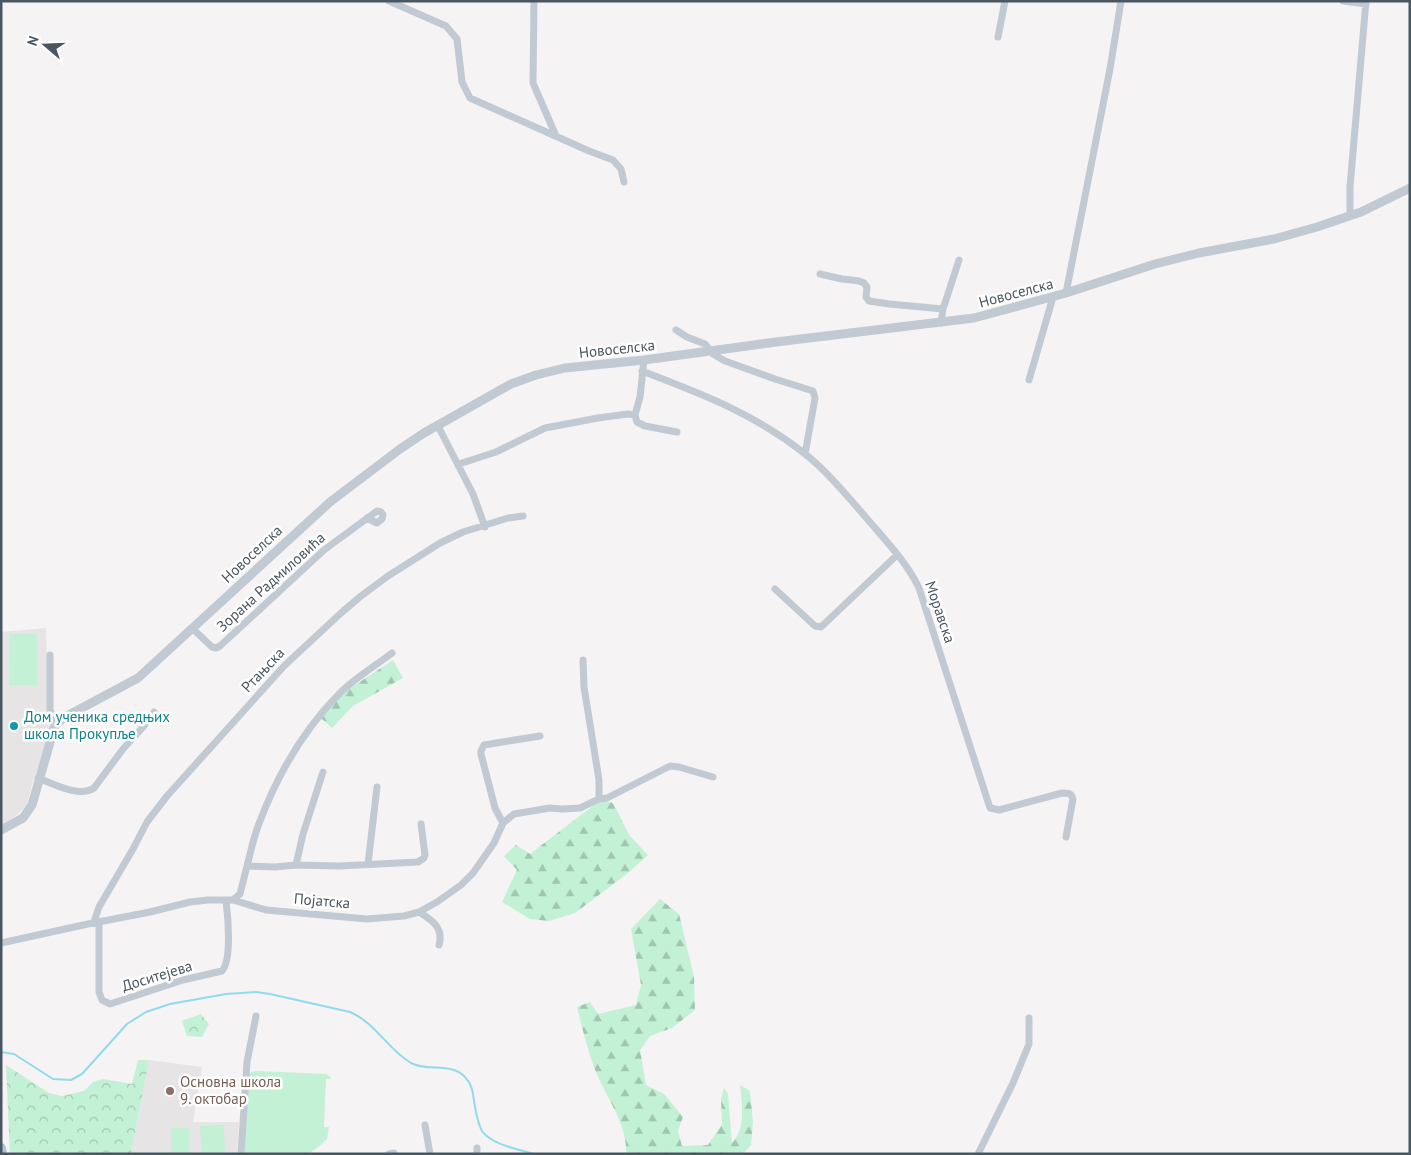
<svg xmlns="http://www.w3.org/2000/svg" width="1411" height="1155" viewBox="0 0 1411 1155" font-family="'PT Sans',sans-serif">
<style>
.education{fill:#e6e4e5}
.forest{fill:url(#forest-firs)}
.park{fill:url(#park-crowns)}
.pitch{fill:#c3f1d5}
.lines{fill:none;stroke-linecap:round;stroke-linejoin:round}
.stream{stroke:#90daee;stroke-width:2}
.minor{stroke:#c1cad2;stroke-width:7}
.tertiary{stroke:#c1cad2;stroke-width:9}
.primary{stroke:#b3c2d1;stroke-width:10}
.culture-dot{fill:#0f9aa8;stroke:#fff;stroke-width:2}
.education-dot{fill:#8d6e63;stroke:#fff;stroke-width:2}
.labels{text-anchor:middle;stroke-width:5;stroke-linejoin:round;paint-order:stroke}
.street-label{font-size:15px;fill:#4a5661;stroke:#fff}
.culture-label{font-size:15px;fill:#0d838f;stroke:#fff;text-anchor:start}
.education-label{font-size:15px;fill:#785e54;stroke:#fff;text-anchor:start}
</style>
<defs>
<pattern id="forest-firs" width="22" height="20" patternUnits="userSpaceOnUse" patternTransform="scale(1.25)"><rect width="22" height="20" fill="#c3f1d5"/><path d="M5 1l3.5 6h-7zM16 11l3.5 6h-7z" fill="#a0c6b0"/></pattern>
<pattern id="park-crowns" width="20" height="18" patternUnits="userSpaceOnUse" patternTransform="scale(1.25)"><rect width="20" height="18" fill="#c3f1d5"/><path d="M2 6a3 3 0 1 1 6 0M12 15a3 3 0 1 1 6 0" fill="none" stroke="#a0c6b0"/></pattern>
</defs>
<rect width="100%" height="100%" fill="#f5f3f3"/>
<path class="education" d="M46,628L48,701L53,724L32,785L27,805L17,815L1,826V632Z
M149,1060L202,1067L193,1122H239L237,1154H131Z"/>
<path class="forest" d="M393,660L403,678L353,706L332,728L321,718L343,693Z
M604,800L613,803L629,835L648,855L628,873L575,913L549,921L530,919L502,902L517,870L504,856L516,845L530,854L590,808Z
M660,899L679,914L694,977L695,1010L672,1028L650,1036L640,1050L646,1085L664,1094L683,1117L678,1131L682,1146L708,1145L722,1124L721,1099L724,1088L728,1094L732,1143C746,1129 742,1104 740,1085L750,1091L753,1122L751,1145L743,1154H626C628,1123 604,1095 594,1067C587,1048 582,1027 577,1007L590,1002L598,1014L636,1005L641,985L631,929Z"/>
<path class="park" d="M201,1014L209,1024L202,1037L187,1036L182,1021Z
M138,1060H149L131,1154H10L6,1065L49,1093L62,1096L84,1091L93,1082L103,1079L132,1084Z"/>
<path class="pitch" d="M10,634H37V685H9Z
M256,1071L326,1074L330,1076L331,1079H326L324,1127H329L327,1139L322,1144L308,1154H244L249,1074L251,1072Z
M224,1125L225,1154H202L200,1126Z
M171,1128H189V1154H171Z"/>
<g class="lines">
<path class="stream" d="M1,1052L14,1054L53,1079L71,1080L82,1074L127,1024L146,1012L170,1004L226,994L256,992L270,994L350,1012C376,1023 388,1050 411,1063C428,1072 451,1062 465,1077C472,1084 473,1093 474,1101C476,1111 477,1122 482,1131C492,1145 518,1149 534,1154"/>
<path class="minor" d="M389,1L446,26L457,39L462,82L470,98L589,151L613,160L621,169L624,182
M534,1L533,83L556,136
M1343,1L1366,4
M998,37L1005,1
M1350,216V187L1366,1
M820,274L842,279L859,281L864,283L867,287L866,297L869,301L889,304L943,309
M1066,293L1110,69L1121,1
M941,323L943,309L959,260
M676,330L687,337L705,344L713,354L725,361L775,379L813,391L815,398L805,454
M644,360L640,397L635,415L637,422L645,426L677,432
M642,371C702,394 753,413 804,453C827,471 850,499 869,521C887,542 907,563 919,588L990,808L999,810L1062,793C1069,793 1071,793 1073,799L1066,837
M1029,380L1053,297
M438,426L473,494L485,527
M459,464L496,452L545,428L598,418L628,414L635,415
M775,589L815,626L821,627L897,555
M193,629L212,647L216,648L220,646L324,550L377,511L381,512L383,515L382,519L377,523L367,518
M50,655V709L55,725
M38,778C54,784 79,798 94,788L123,749L143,727L154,712
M599,799L607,798L670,766L679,767L713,777
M503,823L495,808L481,754V751L484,745L540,736
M368,864L377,787
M296,865L303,834L323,772
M247,866C251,851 254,835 260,821C278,774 304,729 340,693C355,678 375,666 392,653
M233,900L240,894L247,866L275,867L296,865L339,866L418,862L424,858L425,855L421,824
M419,912C432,920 444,928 439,945
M94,922L99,907L133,849L147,822L167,796L284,666L341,613L361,596L388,576L440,543L463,532L508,518L523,516
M99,922V992L102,1000L110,1004L183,980L222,971C232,960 228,916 226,901
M1,943L88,924L150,912L190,902L208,900H233L266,910L367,919L404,916L419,912L437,902L461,885L473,873L494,843L503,823L514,814L550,808L562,809L580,808L599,799V780L584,687L583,660
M425,1125L430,1154
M477,1148V1154
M241,1154L247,1062L256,1016
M389,1154L394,1153
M978,1154L1013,1083L1029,1044V1018"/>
<path class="tertiary" d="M1,830L23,818L32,805L55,725L65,717L138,678L330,502L400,449L424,433L511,384L536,375L565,368L644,360L776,342L974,318L1066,293L1155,264L1199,253L1274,239L1317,227L1361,212L1410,188"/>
<path class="primary" d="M1,1148L2,1154"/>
</g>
<circle class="culture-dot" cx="14" cy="726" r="5"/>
<circle class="education-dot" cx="170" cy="1091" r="5"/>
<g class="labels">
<g class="street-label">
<text transform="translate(1016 293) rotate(-15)" y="5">Новоселска</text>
<text transform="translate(617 349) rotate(-6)" y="5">Новоселска</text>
<text transform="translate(252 554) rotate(-43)" y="5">Новоселска</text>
<text transform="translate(271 582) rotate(-42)" y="5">Зорана Радмиловића</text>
<text transform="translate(940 612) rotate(71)" y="5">Моравска</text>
<text transform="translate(263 670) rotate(-47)" y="5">Ртањска</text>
<text transform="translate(322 901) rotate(5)" y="5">Појатска</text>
<text transform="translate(157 976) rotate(-17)" y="5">Доситејева</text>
</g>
<g class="culture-label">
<text x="24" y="722">Дом ученика средњих<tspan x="24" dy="17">школа Прокупље</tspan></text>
</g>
<g class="education-label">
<text x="180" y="1087">Основна школа<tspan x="180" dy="17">9. октобар</tspan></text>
</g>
</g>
<rect width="1411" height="1155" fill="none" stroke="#4a5661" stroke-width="5"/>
<g transform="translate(45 45) rotate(289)" stroke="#ffffff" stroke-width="4" paint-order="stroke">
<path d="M0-4L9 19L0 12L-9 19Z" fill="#4a5661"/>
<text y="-8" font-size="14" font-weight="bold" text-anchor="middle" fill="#4a5661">N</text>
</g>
</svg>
